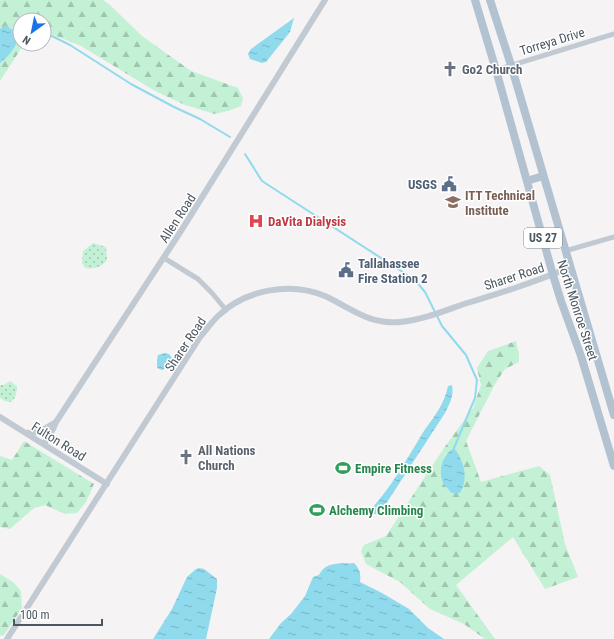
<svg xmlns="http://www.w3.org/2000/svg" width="614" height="639" viewBox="0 0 614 639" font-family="'Roboto Condensed',sans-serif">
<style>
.grass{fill:url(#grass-dots)}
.forest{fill:url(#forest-firs);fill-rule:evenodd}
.water{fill:url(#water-ripples)}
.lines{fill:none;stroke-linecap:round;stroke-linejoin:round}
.stream{stroke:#90daee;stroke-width:2}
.minor{stroke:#c1cad2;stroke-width:5}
.tertiary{stroke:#c1cad2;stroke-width:6}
.primary{stroke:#b3c2d1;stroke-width:8}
.labels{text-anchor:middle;stroke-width:3;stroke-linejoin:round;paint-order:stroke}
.shield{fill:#fff;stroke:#808990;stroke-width:1}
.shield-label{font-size:12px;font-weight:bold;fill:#4a5661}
.street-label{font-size:13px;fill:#4a5661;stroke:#fff}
.worship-label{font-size:13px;font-weight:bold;fill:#5b616d;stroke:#fff;text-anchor:start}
.service-label{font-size:13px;font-weight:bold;fill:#4e5e75;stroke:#fff;text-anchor:end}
.education-label{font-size:13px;font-weight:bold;fill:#785e54;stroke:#fff;text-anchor:start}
.health-label{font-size:13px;font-weight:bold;fill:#be3a42;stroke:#fff;text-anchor:start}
.leisure-label{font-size:13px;font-weight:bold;fill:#27864d;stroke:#fff;text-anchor:start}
</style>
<defs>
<pattern id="grass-dots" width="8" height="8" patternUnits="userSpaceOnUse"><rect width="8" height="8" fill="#c3f1d5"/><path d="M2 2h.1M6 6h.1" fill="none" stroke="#a0c6b0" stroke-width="1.8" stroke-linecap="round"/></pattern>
<pattern id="forest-firs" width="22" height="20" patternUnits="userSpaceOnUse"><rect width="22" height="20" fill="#c3f1d5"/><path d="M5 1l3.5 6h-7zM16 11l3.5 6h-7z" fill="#a0c6b0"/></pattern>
<pattern id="water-ripples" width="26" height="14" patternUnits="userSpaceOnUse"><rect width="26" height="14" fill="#90daee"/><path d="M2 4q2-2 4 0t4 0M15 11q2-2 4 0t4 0" fill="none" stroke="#78b4c4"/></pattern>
</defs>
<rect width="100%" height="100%" fill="#f5f3f3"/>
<path class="grass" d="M93,243L106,247L107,260C101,268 94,269 85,268L82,263L83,251Z
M10,381L17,386C17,392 16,398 11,402L5,401L0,398V385H4Z"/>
<path class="forest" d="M0,0H103L109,4L142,36L191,71L238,88L243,98L241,106L228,111L215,114L185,105L155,91L81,46L44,31V20H20V44H24L0,81Z
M516,341L519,354V362L505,369L495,384L466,441L481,482L539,466L550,475L565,544L578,577L545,589L513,537L456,585L495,639H485L464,624L430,609L400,582L366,564L361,551L364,545L386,536L444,448L473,408L481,385L477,368L488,351ZM446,453L451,493C439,477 439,471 446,453Z
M24,441L94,484L86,502L77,513L65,514L45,505L34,508L10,529L0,527V456L12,460Z
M0,574L13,582L21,591L22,608L4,635L0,636Z"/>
<path class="water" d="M294,18L290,32L266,62L262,63L250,59L248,54L251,49Z
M6,25L18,35C18,46 9,56 0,63V29Z
M165,353L169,354L172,358L164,369L162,370L157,368V360L158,355Z
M452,385C454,396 450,403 445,413L382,510L378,514H374L372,512V508C392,486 407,459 422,434C432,419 445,404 448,386Z
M454,448C464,462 469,477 460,493H451C449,490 445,486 443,483C438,470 442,455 454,448Z
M354,563C360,569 361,574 360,582L382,593L409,609L428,628L444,639H269L281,623L291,614L305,596L313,577L319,575C326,561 339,564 354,563Z
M199,568L204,569L217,579V588L206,639H153L172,609L187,577L196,569Z"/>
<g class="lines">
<path class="stream" d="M13,30L20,27
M44,32L70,45L131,84L174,107L200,119L230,137
M245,154L262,181L415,280L425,292L442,326L466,355L477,380L475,398L454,448"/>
<path class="minor" d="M496,70L614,34
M565,251L614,237
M164,258L198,279L212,293L226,310"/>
<path class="tertiary" d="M0,417L107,484
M26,433L39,432L56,422
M44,444L53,429L56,422L181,231L325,0
M7,639L200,337C206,330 211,323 218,316C245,290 290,281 325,296C351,308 369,325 400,322C422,320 444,311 464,304C500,293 536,282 570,267"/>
<path class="primary" d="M475,0L496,70L553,275L561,301L581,356L614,466
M490,0L511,65L614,415
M527,181L543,176"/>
</g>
<defs>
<g id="church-bare" transform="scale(1.2)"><path d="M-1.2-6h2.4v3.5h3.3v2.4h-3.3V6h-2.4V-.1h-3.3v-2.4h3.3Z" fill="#6b7280" stroke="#fff" stroke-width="2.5" paint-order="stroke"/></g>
<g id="civic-bare" transform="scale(1.2)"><path d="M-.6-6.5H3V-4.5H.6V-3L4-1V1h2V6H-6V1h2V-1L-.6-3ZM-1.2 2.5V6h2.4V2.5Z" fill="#5c6f8a" stroke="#fff" stroke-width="2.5" paint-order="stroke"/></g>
<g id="university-bare" transform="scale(1.2)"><path d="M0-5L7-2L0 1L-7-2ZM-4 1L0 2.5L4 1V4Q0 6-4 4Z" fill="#8d6e63" stroke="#fff" stroke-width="2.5" paint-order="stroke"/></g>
<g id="hospital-bare" transform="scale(1.2)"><path d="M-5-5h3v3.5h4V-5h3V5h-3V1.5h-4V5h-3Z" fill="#e0444e" stroke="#fff" stroke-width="2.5" paint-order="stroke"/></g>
<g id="stadium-bare" transform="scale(1.2)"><path d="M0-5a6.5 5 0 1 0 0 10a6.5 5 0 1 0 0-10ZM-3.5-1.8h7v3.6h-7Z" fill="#2e9e5b" stroke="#fff" stroke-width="2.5" paint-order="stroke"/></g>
</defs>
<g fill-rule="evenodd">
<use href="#church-bare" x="450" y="69"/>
<use href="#civic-bare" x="449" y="184"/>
<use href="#university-bare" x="453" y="202"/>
<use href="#hospital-bare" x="256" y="221"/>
<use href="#civic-bare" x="346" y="270"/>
<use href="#church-bare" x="186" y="457"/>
<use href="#stadium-bare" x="343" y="468"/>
<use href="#stadium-bare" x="317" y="510"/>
</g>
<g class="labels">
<rect class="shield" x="524" y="228" width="38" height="20" rx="3"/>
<g class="shield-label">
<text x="543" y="242">US 27</text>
</g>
<g class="street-label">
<text transform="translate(552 41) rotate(-17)" y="5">Torreya Drive</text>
<text transform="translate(177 218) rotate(-57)" y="5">Allen Road</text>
<text transform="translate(514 276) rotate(-18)" y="5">Sharer Road</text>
<text transform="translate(578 310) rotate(72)" y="5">North Monroe Street</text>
<text transform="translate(185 344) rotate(-56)" y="5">Sharer Road</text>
<text transform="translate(59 441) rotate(32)" y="5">Fulton Road</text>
</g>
<g class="worship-label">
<text x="462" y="74">Go2 Church</text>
<text x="198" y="455">All Nations<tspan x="198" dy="15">Church</tspan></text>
</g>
<g class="service-label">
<text x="437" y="189">USGS</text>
<text x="358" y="268" text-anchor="start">Tallahassee<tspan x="358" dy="15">Fire Station 2</tspan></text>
</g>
<g class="education-label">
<text x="465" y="200">ITT Technical<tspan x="465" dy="15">Institute</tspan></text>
</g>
<g class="health-label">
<text x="268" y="226">DaVita Dialysis</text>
</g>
<g class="leisure-label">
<text x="355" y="473">Empire Fitness</text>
<text x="329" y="515">Alchemy Climbing</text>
</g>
</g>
<g transform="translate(32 32) rotate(213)"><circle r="19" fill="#ffffff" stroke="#b7bbc0"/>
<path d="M0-3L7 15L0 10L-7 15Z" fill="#1a73e8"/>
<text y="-6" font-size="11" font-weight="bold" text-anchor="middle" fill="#4a5661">N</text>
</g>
<path d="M14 619v6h88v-6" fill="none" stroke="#4a5661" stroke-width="2"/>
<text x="20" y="619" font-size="12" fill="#4a5661" stroke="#ffffff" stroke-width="3" paint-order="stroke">100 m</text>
</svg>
